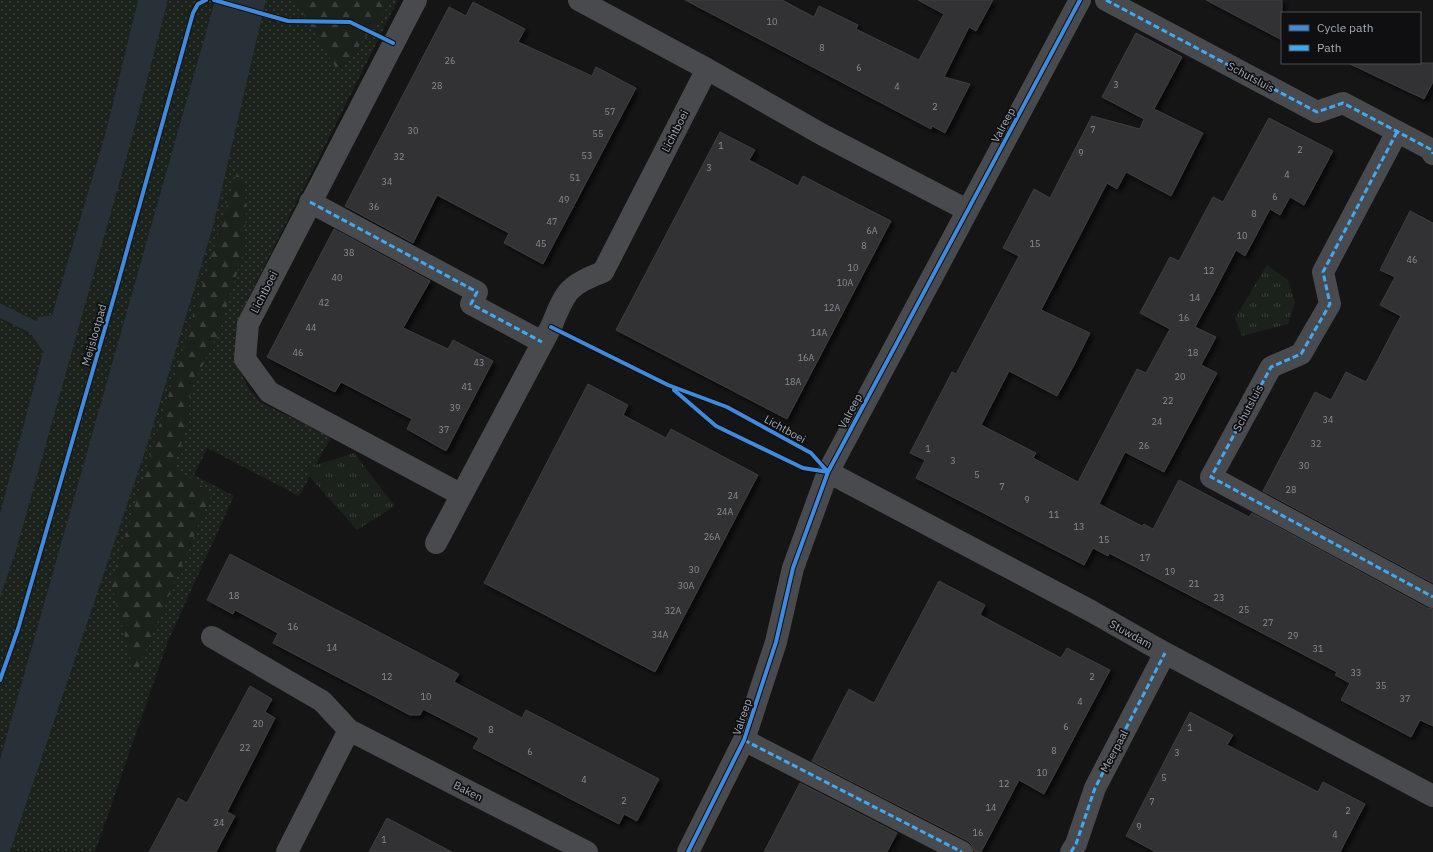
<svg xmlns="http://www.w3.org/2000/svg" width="1433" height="852" viewBox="0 0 1433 852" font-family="'IBM Plex Sans',sans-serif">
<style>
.grass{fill:url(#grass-dots)}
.forest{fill:url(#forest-firs)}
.park{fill:url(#park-tufts)}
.water{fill:#273137}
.building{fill:#333334;stroke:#3d3e41;filter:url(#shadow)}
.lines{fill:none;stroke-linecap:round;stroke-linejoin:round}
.minor{stroke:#484a4e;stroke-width:22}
.quiet{stroke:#3fa9f5;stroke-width:3;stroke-dasharray:6 3;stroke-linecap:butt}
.cycleway-casing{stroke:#0f0f11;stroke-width:6}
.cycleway{stroke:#408adc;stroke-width:4}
.labels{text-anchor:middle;stroke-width:3.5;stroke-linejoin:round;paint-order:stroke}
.number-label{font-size:9px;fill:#888e96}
.street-label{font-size:11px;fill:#a4acb7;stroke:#0f0f11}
</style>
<defs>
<pattern id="grass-dots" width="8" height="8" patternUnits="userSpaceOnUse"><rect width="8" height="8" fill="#1b221b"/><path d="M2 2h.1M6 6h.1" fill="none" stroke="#393f3a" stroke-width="1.8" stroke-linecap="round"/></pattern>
<pattern id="forest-firs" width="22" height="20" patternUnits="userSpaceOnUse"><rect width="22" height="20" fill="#1b221b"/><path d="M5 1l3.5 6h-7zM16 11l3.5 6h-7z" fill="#393f3a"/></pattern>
<pattern id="park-tufts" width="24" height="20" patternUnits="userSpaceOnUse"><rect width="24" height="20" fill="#1b221b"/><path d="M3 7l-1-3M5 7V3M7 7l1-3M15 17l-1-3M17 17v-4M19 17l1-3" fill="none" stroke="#393f3a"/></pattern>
<filter id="shadow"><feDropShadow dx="3.5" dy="3.5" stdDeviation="2" flood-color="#0009"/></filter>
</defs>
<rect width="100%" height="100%" fill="#151515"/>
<path class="grass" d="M0,0H138L106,131L52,315L38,317L36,321L0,303Z
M168,0H215L0,759V598L16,551Z
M266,0H398L255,285L245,308L237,365L248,387L260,402L331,437L299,496L207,448L194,475L234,496L168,641L95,852H10L147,446L213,227Z
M0,318L30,333L43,352L0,513Z"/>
<path class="forest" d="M295,0H393L339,73Z
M239,166L247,207L242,257L217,336L191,389L186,428L174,467L212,493L135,676L111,583Z"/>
<path class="park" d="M1267,265L1288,280L1295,302L1288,324L1242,336L1235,318Z
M354,453L395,506L357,530L303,469Z"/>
<path class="water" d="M138,0H168L131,141L16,551L0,598V513L43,352L30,333L0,318V303L36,321L38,317L52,315L106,131Z
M215,0H266L213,227L147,446L10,852H0V759Z"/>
<path class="building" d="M685,0H782L814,17L819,6L858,25L856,29L919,60L944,14L918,0H993L976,31L969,27L944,77L970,84L945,133L932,126L931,129Z
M1206,0H1282V40Z
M473,2L525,29L518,42L592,76L596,67L636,88L543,264L504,243L509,233L437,195L413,243L345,206L449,7L466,16Z
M1136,33L1182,57L1154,109L1203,133L1171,196L1126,172L1117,189L1107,183L1041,310L1090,333L1073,367L1057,396L1009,371L981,425L1036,453L1033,458L1078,482L1137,369L1146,373L1170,329L1140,313L1170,257L1179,261L1213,197L1223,202L1269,118L1333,151L1304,205L1290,197L1280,215L1270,209L1245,256L1236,250L1214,292L1195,327L1216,337L1201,365L1217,373L1164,472L1125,452L1099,504L1142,526L1144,524L1153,529L1179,480L1249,517L1252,513L1427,608L1433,609V726L1420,720L1411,737L1341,700L1350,683L1335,675L1337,672L1149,574L1109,553L1108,556L1093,548L1084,565L916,478L925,460L910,453L952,372L956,374L1019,256L1003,248L1034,189L1050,198L1092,116L1140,129L1144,119L1102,97Z
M1348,63H1433V82L1424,99Z
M720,132L755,150L749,160L798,186L803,176L891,221L787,419L616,330Z
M1410,211L1433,223V583L1263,491L1315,392L1331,400L1346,372L1366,382L1401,316L1380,305L1395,277L1380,270Z
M334,229L430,281L403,328L448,349L453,340L493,361L446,451L407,429L412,419L341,382L335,392L267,357Z
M588,384L628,405L623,415L666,438L671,429L758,475L655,672L484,583Z
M230,554L459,674L454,682L522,718L526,710L659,779L637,821L624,814L619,824L473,748L479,738L423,709L420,715H410L273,643L278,633L235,610L233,614L207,600Z
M939,581L985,605L980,615L1061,658L1067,648L1110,670L1044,794L1019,780L981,852L974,851L972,845L968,841L812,761L849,689L874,703Z
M250,686L272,699L265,712L275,718L227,812L235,816L216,852H149L178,798L187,803Z
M1190,712L1233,735L1227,745L1289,777L1318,792L1323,782L1365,804L1340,852H1156L1126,836Z
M800,783L897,833L887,852H764Z
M387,818L452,852H369Z"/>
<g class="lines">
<path class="minor" d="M416,0L248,324L245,359L269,392L460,494
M579,0L707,69L823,135L967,210
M1106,0L1317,112L1343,103L1432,150L1433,154
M1397,132L1323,272L1330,304L1301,354L1271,367L1211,477L1433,597
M310,202L477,292L471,304L542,342
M828,472L1091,611L1165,653L1433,796
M436,543L551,327C565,293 567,285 603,272L707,69
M212,637L322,701L349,730L587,852
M744,740L962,852
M287,852L349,730
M688,852L744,740L776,642L793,568L828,472L1080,0
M1071,852L1076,844L1095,788L1165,653"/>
<path class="quiet" d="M1106,0L1317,112L1343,103L1432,150L1433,154
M1397,132L1323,272L1330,304L1301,354L1271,367L1211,477L1433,597
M310,202L477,292L471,304L542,342
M744,740L962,852
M1071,852L1076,844L1095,788L1165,653"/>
<g class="cycleway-casing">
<path id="cycleway" d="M214,0L288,21L350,22L393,43
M551,327L668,385L727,407L811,453L828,472
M674,390L716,426L803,468L828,472
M0,680L18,629L114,297L193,13L198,4L206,0
M688,852L744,740L776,642L793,568L828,472L1080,0"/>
</g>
<use href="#cycleway" class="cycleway"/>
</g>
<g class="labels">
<g class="number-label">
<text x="772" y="25">10</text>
<text x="822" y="51">8</text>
<text x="450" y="64">26</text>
<text x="859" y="71">6</text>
<text x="1116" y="88">3</text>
<text x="437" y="89">28</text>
<text x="897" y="90">4</text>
<text x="935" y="110">2</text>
<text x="610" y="115">57</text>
<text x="1093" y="133">7</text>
<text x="413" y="134">30</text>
<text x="598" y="137">55</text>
<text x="721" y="149">1</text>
<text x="1300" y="153">2</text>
<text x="1081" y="156">9</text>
<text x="587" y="159">53</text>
<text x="399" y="160">32</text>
<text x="709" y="171">3</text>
<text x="1287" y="178">4</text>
<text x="575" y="181">51</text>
<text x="387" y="185">34</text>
<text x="1275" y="200">6</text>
<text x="564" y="203">49</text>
<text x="374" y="210">36</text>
<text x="1254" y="217">8</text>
<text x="552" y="225">47</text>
<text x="872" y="234">6A</text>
<text x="1242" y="239">10</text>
<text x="541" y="247">45</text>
<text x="1035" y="247">15</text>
<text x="864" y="249">8</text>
<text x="349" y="256">38</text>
<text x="1412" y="263">46</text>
<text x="853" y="271">10</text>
<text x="1209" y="274">12</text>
<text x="337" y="281">40</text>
<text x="845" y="286">10A</text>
<text x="1195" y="301">14</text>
<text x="324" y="306">42</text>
<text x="832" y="311">12A</text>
<text x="1184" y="321">16</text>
<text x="311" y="331">44</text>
<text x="819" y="336">14A</text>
<text x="298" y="356">46</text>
<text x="1193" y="356">18</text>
<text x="806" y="361">16A</text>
<text x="479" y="366">43</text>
<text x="1180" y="380">20</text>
<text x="793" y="385">18A</text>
<text x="467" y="390">41</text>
<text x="1168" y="404">22</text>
<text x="455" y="411">39</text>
<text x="1328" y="423">34</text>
<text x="1157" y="425">24</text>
<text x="444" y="433">37</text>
<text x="1316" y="447">32</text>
<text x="1144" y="449">26</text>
<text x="928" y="452">1</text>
<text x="953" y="464">3</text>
<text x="1304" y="469">30</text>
<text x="977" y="478">5</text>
<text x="1002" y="490">7</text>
<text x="1291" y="493">28</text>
<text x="733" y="499">24</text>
<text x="1027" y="503">9</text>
<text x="725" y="515">24A</text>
<text x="1054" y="518">11</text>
<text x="1079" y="530">13</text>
<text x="712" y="540">26A</text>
<text x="1104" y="543">15</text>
<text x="1145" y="561">17</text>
<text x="694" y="573">30</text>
<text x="1170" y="575">19</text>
<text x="1194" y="587">21</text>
<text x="686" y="589">30A</text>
<text x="234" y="599">18</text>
<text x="1219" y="601">23</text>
<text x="1244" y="613">25</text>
<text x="673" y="614">32A</text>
<text x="1268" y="626">27</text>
<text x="293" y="630">16</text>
<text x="660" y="638">34A</text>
<text x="1293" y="639">29</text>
<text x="332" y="651">14</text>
<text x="1318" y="652">31</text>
<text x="1356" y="676">33</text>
<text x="387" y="680">12</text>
<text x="1092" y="680">2</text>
<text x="1381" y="689">35</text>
<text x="426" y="700">10</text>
<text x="1405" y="702">37</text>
<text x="1080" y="705">4</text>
<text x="258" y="727">20</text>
<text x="1066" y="730">6</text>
<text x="1190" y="731">1</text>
<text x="491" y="733">8</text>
<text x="245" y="751">22</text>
<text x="1054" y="754">8</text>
<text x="530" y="755">6</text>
<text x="1177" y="756">3</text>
<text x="1042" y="776">10</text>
<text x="1164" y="781">5</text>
<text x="584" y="783">4</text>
<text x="1004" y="787">12</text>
<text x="624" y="804">2</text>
<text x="1152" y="805">7</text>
<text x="991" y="811">14</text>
<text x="1348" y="814">2</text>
<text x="219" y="826">24</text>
<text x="1139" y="830">9</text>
<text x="978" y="836">16</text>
<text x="1335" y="838">4</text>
<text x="384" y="843">1</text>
</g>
<g class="street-label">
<text transform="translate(1251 77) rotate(28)" y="4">Schutsluis</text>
<text transform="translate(1003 125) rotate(-62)" y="4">Valreep</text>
<text transform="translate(675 131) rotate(-63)" y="4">Lichtboei</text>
<text transform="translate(264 292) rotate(-63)" y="4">Lichtboei</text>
<text transform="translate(94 335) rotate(-74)" y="4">Meijslootpad</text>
<text transform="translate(1248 408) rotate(-62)" y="4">Schutsluis</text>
<text transform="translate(850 411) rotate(-62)" y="4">Valreep</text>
<text transform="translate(785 429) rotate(29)" y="4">Lichtboei</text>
<text transform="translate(1131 634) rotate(29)" y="4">Stuwdam</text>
<text transform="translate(742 717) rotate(-71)" y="4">Valreep</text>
<text transform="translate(1114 751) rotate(-62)" y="4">Meerpaal</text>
<text transform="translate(468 791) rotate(27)" y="4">Baken</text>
</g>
</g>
<rect x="1281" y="12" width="140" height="52" fill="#0f0f11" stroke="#4b4e53"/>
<rect x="1289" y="25" width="20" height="6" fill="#408adc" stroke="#4b4e53"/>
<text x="1317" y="32" font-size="12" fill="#a4acb7">Cycle path</text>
<rect x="1289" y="45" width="20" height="6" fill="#3fa9f5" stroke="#4b4e53"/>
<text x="1317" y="52" font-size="12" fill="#a4acb7">Path</text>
</svg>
